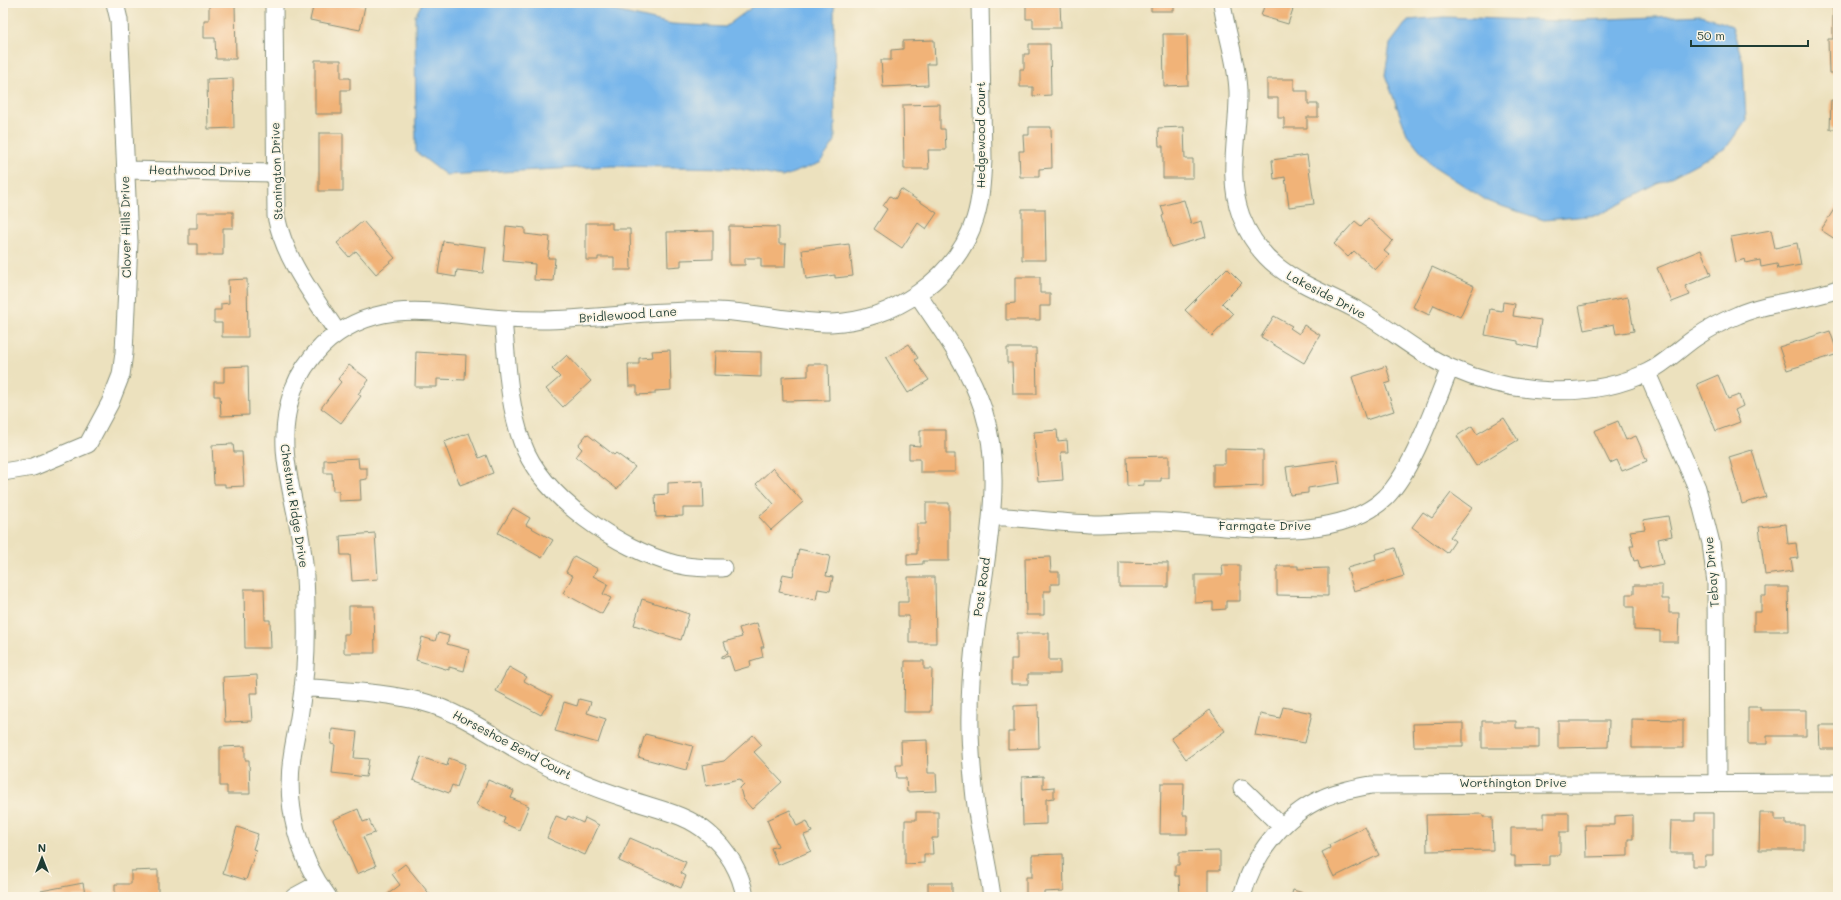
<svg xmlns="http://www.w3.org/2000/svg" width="1841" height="900" viewBox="0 0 1841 900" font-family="Mali,sans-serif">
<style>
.water{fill:#77b6eb;stroke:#4b7a90}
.building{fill:#f1b378}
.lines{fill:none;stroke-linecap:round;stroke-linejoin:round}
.minor-casing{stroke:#868f79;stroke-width:19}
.minor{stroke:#fff;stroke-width:17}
.labels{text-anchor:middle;stroke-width:3.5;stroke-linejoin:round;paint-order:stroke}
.street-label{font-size:12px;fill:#1f3d34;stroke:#fcf5e5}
</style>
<rect width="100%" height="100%" fill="#fcf5e5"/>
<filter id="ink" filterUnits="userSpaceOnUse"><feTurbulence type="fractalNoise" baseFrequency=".025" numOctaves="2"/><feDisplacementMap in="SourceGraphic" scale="8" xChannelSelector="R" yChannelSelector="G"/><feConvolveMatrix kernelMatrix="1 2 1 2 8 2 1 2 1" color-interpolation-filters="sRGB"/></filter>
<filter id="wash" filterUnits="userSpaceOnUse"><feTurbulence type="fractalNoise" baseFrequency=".012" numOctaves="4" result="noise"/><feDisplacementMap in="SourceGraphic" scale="16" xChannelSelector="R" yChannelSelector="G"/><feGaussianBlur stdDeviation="0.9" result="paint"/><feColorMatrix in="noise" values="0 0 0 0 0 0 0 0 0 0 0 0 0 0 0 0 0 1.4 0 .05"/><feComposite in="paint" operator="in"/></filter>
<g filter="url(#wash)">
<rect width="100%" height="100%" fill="#ece1be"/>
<path class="water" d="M422,3H599L615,11L672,24L725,27L758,3H834L835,141L820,163L782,177L734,168L612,166L446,175L416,152L415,16Z
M1702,15L1732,26L1743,62L1746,120L1726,148L1599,215L1544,220L1489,202L1432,165L1407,134L1385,75L1390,44L1408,20L1444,17L1560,21Z"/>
<g id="blocks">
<path class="building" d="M209,3H235L236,59H216L215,38H204V20H209Z
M314,3H358V5L365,6L360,30L310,20Z
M1026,3H1060L1061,28H1033V19H1026Z
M1151,3H1174V11H1151Z
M1265,3H1295L1288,24L1261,16Z
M1833,8H1838V73H1829L1828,39H1833Z
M1163,34H1187L1188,85L1164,86Z
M934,40L935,64H927L928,85L883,87L881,60H891V50L903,49V41Z
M1029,44H1050L1051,95L1033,96V87H1020V69H1024V54H1029Z
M315,60H341V78H350V90H341V114H315Z
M233,78L234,128L208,129L207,79Z
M1267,79H1294V91H1308V104H1318V117H1307V128H1284V118H1278V98H1267Z
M1831,100L1838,101V129H1830Z
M940,104V129H945L946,150H928L929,169H904L903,105Z
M1029,127H1051L1052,168L1039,169V177H1020L1019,151H1024L1023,135H1029Z
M1184,127L1185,159H1193V178H1163V146H1159L1158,128Z
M319,133H343V191H319Z
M1307,155L1314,204L1289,207L1285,177L1274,179L1272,160Z
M901,189L937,213L926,229L918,223L902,248L874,229L887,209L883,206L890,196L895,199Z
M1184,200L1191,224L1202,221L1206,237L1171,247L1162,216L1164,215L1161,206Z
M1838,203V241L1821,230Z
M1022,209H1045L1046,260H1022Z
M197,212H233V228H223V255H197V244H189V228H197Z
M1368,218L1393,241L1384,251L1389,255L1375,270L1354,251L1348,257L1334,244L1355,221L1361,226Z
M363,221L395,258L376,274L356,251L349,257L337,243Z
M586,223H612V229H630L631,270H614V257H598V260H586Z
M506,226L525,228V234L550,237L548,258H555L553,281L534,280L535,264L503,261Z
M729,226L779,227V244H786L785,267H761V258H745V265H729Z
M1771,230L1775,248L1797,243L1801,265L1778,269L1777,264L1761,267L1760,260L1746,263L1745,259L1736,262L1731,237Z
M713,231V259L681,260V266L668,267L667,232Z
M443,241L486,247L483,273L457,270L456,277L438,274Z
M849,244L853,276L835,278V275L806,279L802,250Z
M1701,250L1711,275L1685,286L1690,295L1672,302L1657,268Z
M1432,267L1474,286L1460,317L1434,305L1429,315L1413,307Z
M1227,268L1242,283L1222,303L1233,314L1212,336L1185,310Z
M1015,277H1040V293H1050V306H1040V320H1006V304L1015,303Z
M247,279L248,337H222V323H214V310H221V304L229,303L228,280Z
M1628,297L1634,331L1616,334L1614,324L1584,330L1579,306Z
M1503,302L1515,304L1513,316L1541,320L1537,348L1518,344V341L1485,335L1490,309L1502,311Z
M1274,316L1292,326L1290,328L1299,334L1304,325L1320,335L1304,363L1261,337Z
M1830,331L1838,354L1787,370L1779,347Z
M909,344L918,358L915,360L929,380L908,393L886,358Z
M1007,348H1036L1037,394H1013L1012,363H1007Z
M670,350L671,390L655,391V394L637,395V386H629L628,364H639V358L653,357L652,351Z
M715,351L761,352V377L714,375Z
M416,352L466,355L465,380L437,379V387H415Z
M567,355L591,381L563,407L546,389L560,377L552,369Z
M808,364H828L829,400L783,401L782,377L808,376Z
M349,365L369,380L358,394L361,396L341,423L321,408L341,382L338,379Z
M248,366L249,415L221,416L220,396H214V382H224V367Z
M1386,366L1391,382L1385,384L1394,411L1366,420L1352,377Z
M1718,375L1728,399L1739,395L1743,406L1735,410L1740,422L1716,431L1697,384Z
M1504,418L1518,440L1476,466L1457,436L1472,426L1477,434Z
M1618,421L1626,440L1636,436L1647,461L1622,471L1617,460L1610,463L1594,431Z
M920,430H946V454H955V472H920V459H909V445L920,446Z
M1057,430L1058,441L1067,440L1068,452H1061L1063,480L1038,482L1034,432Z
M469,433L479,458L486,455L493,473L460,485L444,442Z
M587,434L614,455L616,453L635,467L617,489L576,457L582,449L578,445Z
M233,444L234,452H242L244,486L225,487V484H214L212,445Z
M1225,449L1263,450V486L1213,488V464H1225Z
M1752,450L1766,497L1742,504L1729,457Z
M1169,456V478H1161V481H1144V485L1127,486L1126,457Z
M358,458L359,468H367V479L360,480L361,500L339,501V491H333L332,473H324V460Z
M1337,460L1340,483L1308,488V493L1290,495L1286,467Z
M773,468L803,502L771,530L759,517L774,504L756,484Z
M703,481L704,508H683V516L656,517L655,495L668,494V483Z
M1451,493L1472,508L1450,537L1455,541L1447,553L1412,527L1423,512L1432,518Z
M926,503H949V561H923V564L907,565V554H917V524H926Z
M513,508L530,518L526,525L553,540L542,558L498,533Z
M1668,516L1672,536L1658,539L1663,564L1640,569L1638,560L1634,561L1630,546H1634L1630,531L1645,529L1643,520Z
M1786,524L1788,544L1796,543L1798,558L1791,559L1793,571L1765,575L1759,527Z
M375,533L378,579L352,581L350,555H341L340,536Z
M1395,548L1404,576L1354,591L1347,568L1376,560L1375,554Z
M799,549L830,556L826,576L833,577L830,591L818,589L816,600L779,592L783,574L793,576Z
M574,556L598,569L593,576L608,584L603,594L611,598L602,614L563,593L573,576L566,572Z
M1050,557L1051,572H1059V584H1051V591H1044V615H1026L1025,558Z
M1119,562L1168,563V587H1119Z
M1222,565H1240V601H1226V609L1213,610V602L1195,603V575H1223Z
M1277,566H1298V569L1328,568V596L1277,595Z
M908,577H935L936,643H909V616H898V602H908Z
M1634,585H1662V599H1669V613H1679L1678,642H1660V631L1634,630V607H1626V594H1634Z
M1766,587H1788L1789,631H1754V612H1761V596H1766Z
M244,589H264L265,620H270L271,648H245Z
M642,599L689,614L681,640L634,625Z
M349,606H374L375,653H344V634H349Z
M757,623L764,647H761L763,657L750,661L751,666L734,671L729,656L722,658V656L728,654L724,642L742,637L739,628Z
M438,633L449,636L447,644L469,650L464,671L449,667V670L416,660L422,637L435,641Z
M1017,633H1049V660H1060V674H1028V684H1011V659H1017Z
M905,661H924V669H932L931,712H904Z
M509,667L527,677L524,681L552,696L541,715L496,691Z
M257,675L258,693H250L252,721L225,722L223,677Z
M579,699L591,702L587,713L606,719L598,743L555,731L564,702L577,706Z
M1038,705L1039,748L1008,749V732H1014V706Z
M1283,707L1312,713L1305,743L1255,735L1260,714L1280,718Z
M1748,707H1760V710H1806V736H1767V744H1748Z
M1210,710L1225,731L1186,759L1171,738Z
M1632,719L1683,720V748H1632Z
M1482,721H1516V728H1539V748H1482Z
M1558,721H1609L1608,747L1558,748Z
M1463,723V746H1414L1413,724Z
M1819,725H1838V749H1820Z
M332,729L357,732L354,758L369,759L366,777L332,773L335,745L331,744Z
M645,734L693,746L686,770L638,757Z
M753,735L762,745L754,752L782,782L752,809L743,799L740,788L744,784L740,779L706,786L702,765L724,761Z
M927,740L928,773H936L937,791L907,792L906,778H897L896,765H902L901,741Z
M245,746V760H249L250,794H227V786H220V747Z
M421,757L447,766L449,758L465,764L457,787L452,785L449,793L413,780Z
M1043,776V788L1054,787V798L1046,799V824L1023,825L1022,777Z
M488,780L514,791L511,798L529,806L519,830L503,823L505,817L477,805Z
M1161,783H1184L1183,815H1187V834H1160Z
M358,809L363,822L369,820L375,833L363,837L376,866L357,874L333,820Z
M790,810L797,826L807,821L812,832L804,835L811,851L778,865L771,848L778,846L767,820Z
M916,812H938V838H932L933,854H924V863L905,864V820H916Z
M1544,813H1569V832H1560V855H1549V865L1515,866V856H1511V828H1544Z
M1695,813H1713V856H1705V866H1693V853H1670L1671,821H1695Z
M1760,813H1775V820H1786V825H1804V850H1759Z
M1483,814V817H1492L1493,850L1427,851L1426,815Z
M1633,815V839H1628V856L1586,857L1585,825H1615V816Z
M556,816L566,820L568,816L583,823L585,818L599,825L585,855L547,838Z
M237,827L258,834L253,849L256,850L246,880L223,873Z
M1365,827L1379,855L1334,877L1322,852L1330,848L1329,845Z
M630,838L686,862L681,873L686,876L681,888L619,861Z
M1220,851V870H1208V897H1180L1179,876H1175V865H1179V852Z
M1063,854L1064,891L1044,892V897H1026V877H1032V855Z
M405,864L432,897H384L400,885L392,874Z
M158,870V897H115V884H131V871Z
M83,883L85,894L94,893L95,897H42L41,891Z
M928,883H952V897H920L928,895Z
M1293,890L1317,897H1291Z"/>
</g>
</g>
<g filter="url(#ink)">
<use href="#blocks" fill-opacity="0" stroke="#868f79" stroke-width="1"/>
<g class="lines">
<g class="minor-casing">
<path id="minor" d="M274,3L276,216C285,260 313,295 337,332
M1222,3C1226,33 1237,61 1238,91C1239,133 1226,175 1241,216C1264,275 1309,284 1359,311C1391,329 1418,354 1451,368C1510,394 1589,401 1648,372C1666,363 1679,349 1695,338C1708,329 1723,321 1738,315C1770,301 1806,301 1838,289
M126,170L275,173
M918,295C942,331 969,366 983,409C1001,466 991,525 983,582C976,626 970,669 970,714C969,742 972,770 975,798C979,831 988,864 992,897
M503,319C507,360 508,403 522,442C542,498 619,549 675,564C691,568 707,568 723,568
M1647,373L1697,488L1711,543L1716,583L1717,783
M3,472L33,467L88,444L110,403L121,375L124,353L129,242L119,20L115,3
M992,516C1026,518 1060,523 1094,524C1117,524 1141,521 1164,522C1228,525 1335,547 1386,497C1414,468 1434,406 1450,368
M303,687C343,691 384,692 423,702C461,712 494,737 528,756C559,774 594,788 628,799C655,809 685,813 708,833C727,849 741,872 745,897
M1242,788L1282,827
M294,897L318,884
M328,897C298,857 285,807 292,757C294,742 298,726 300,711C305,680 307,648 306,617C306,594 306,571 302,549C295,492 273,449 293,390C299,374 310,358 322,346C370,301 422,310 481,317C501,319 522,320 542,320C600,319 658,309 717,311C755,312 794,323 831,323C892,321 956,279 975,219C981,200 982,179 983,159L980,3
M1242,897C1252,856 1284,815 1323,798C1338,791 1355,788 1371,785L1838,783"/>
</g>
<use href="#minor" class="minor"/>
</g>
</g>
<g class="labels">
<g class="street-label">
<text transform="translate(981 135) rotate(-90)" y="4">Hedgewood Court</text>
<text transform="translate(200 171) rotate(1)" y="4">Heathwood Drive</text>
<text transform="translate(277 171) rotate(-92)" y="4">Stonington Drive</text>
<text transform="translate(126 227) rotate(-91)" y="4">Clover Hills Drive</text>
<text transform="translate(1326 295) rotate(28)" y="4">Lakeside Drive</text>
<text transform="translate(628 315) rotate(-4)" y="4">Bridlewood Lane</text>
<text transform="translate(294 506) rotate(81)" y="4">Chestnut Ridge Drive</text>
<text x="1265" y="530">Farmgate Drive</text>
<text transform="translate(1712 572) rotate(-95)" y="4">Tebay Drive</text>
<text transform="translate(982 587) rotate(-82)" y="4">Post Road</text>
<text transform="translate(512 745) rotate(28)" y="4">Horseshoe Bend Court</text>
<text x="1513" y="787">Worthington Drive</text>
</g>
</g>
<rect width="1841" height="900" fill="none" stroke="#fcf5e5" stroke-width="16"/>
<g transform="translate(42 858)" stroke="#fcf5e5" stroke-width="3" paint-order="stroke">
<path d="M0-3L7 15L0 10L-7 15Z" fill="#1f3d34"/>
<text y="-6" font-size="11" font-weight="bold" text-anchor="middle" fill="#1f3d34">N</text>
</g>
<path d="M1691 40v6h117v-6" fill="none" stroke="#1f3d34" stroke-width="2"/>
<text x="1697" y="40" font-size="12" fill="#1f3d34" stroke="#fcf5e5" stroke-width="3" paint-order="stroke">50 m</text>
</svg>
